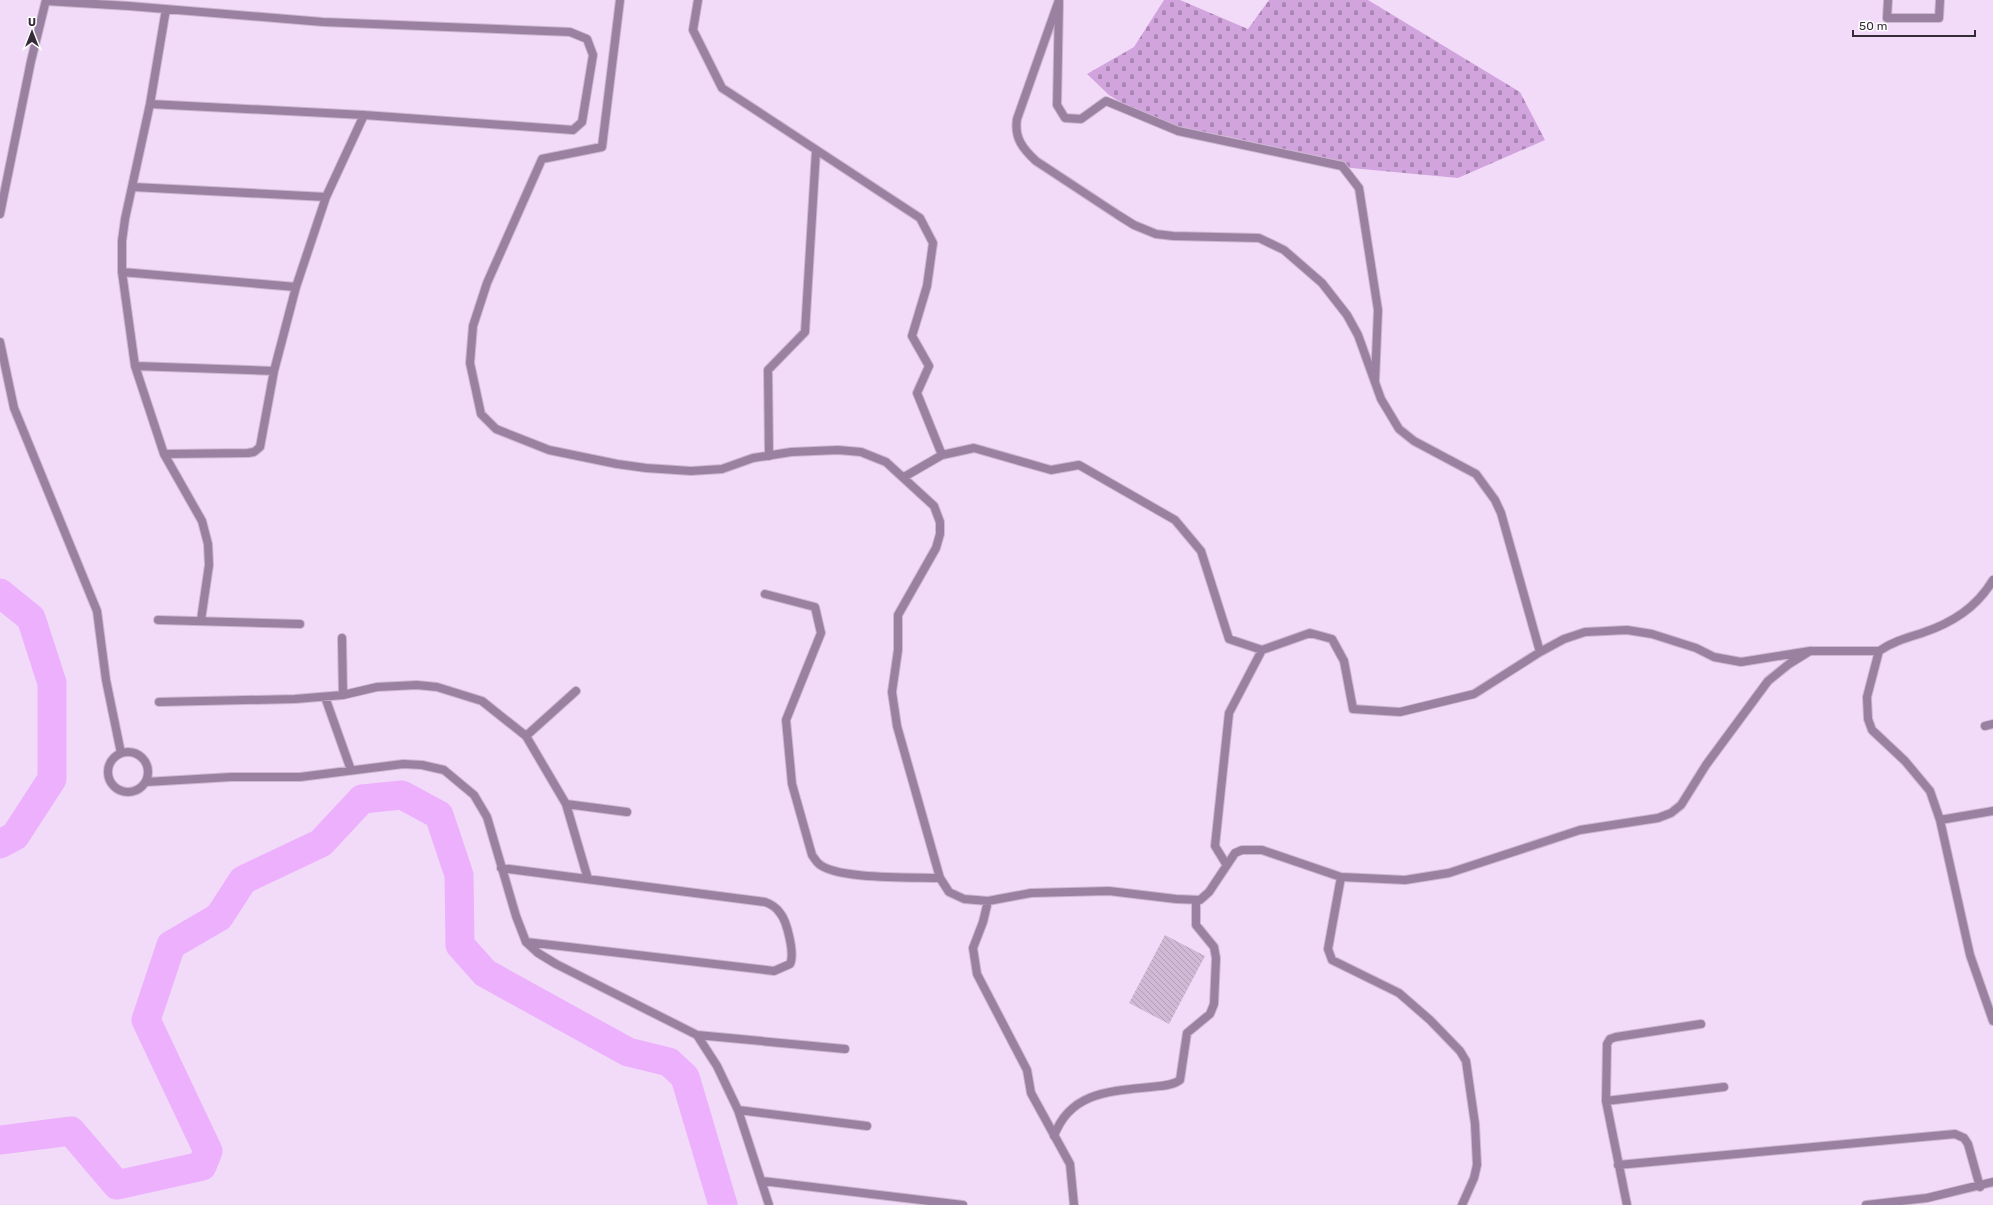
<svg xmlns="http://www.w3.org/2000/svg" width="1993" height="1205" viewBox="0 0 1993 1205" font-family="Rubik,sans-serif">
<style>
.cemetery{fill:url(#cemetery-stones)}
.lines{fill:none;stroke-linecap:round;stroke-linejoin:round}
.river{stroke:#edb0fd;stroke-width:29}
.building{fill:url(#building-back-hatch)}
.lane-casing{stroke:#ccb8d1;stroke-width:10}
.street-casing{stroke:#ccb8d1;stroke-width:10}
.lane{stroke:#9b81a1;stroke-width:8}
.street{stroke:#9b81a1;stroke-width:8}
</style>
<defs>
<pattern id="cemetery-stones" width="16" height="16" patternUnits="userSpaceOnUse"><rect width="16" height="16" fill="#d2a4de"/><path d="M2 7V4a2 2 0 0 1 4 0v3zM10 15v-3a2 2 0 0 1 4 0v3z" fill="#ab86b5"/></pattern>
<pattern id="building-back-hatch" width="6" height="6" patternUnits="userSpaceOnUse"><rect width="6" height="6" fill="#cfb9d4"/><path d="M-1 5l2 2M0 0l6 6M5-1l2 2" fill="none" stroke="#b29fb7"/></pattern>
</defs>
<rect width="100%" height="100%" fill="#f2dbf8"/>
<path class="cemetery" d="M1164,0H1180L1248,29L1269,0H1368L1520,92L1545,140L1458,178L1351,168L1230,137L1160,126L1109,95L1087,74L1134,47Z"/>
<g class="lines">
<path class="river" d="M0,593L31,618L52,683V779L15,836L0,844
M0,1140L71,1131L117,1185L202,1166L208,1151L146,1020L171,945L219,917L243,880L321,843L362,799L402,795L439,815L459,875L460,945L485,973L628,1052L669,1062L685,1077L723,1205"/>
</g>
<path class="building" d="M1165,935L1205,956L1169,1024L1129,1003Z"/>
<g class="lines">
<g class="lane-casing">
<path id="lane" d="M1059,3L1057,105L1065,118L1081,119L1106,101L1178,131L1342,166L1359,188L1378,310L1375,381"/>
</g>
<g class="street-casing">
<path id="street" d="M620,0L602,147L542,159L487,283L473,326L470,363L481,414L496,429L549,450L617,464L646,468L691,471L722,469L753,458L791,452L838,450L861,452L886,462L934,506L940,522V534L936,548L898,615V650L892,692L897,726L940,878L949,892L964,899L988,901L1031,893L1109,891L1176,899L1200,900L1209,892L1235,853L1242,850H1262L1341,877L1405,880L1449,873L1580,830L1658,818L1671,813L1681,805L1706,765L1768,681L1789,664L1810,651
M698,0L693,30L722,88L920,218L933,243L927,286L912,336L929,366L917,393L942,455
M1059,0L1017,119C1014,138 1023,149 1036,161L1118,215L1134,225L1156,234L1173,236L1259,238L1284,250L1322,283L1347,315L1358,335L1381,399L1399,429L1414,441L1476,474L1495,500L1501,513L1540,652
M1888,0L1887,18H1939L1940,0
M46,1L129,6L323,22L570,32L587,39L593,55L582,122L573,130L364,115L150,104
M166,9L150,104L125,219L122,241V272L135,366L164,454L202,521L208,544L209,565L201,620
M133,187L326,197
M0,214L31,61L46,0
M122,272L296,287
M0,342L14,408L97,611L106,680L121,753
M135,366L274,371
M164,454L248,453L254,452L260,447L274,371L296,287L326,197L364,115
M769,456L768,370L805,332L816,151
M904,477L942,455L974,448L1051,470L1079,465L1175,520L1201,551L1229,639L1262,650L1310,633L1332,639L1344,661L1353,709L1400,712L1474,694L1540,652L1564,639L1585,632L1627,630L1652,634L1696,648L1714,657L1741,662L1810,651H1879
M1993,580C1976,608 1952,623 1922,633C1906,638 1892,642 1879,651L1867,697L1868,719L1872,730L1905,761L1930,791L1940,820L1970,955L1993,1021
M765,594L815,607L821,633L786,720L792,784L812,855C814,858 816,861 818,863C834,880 915,877 940,878
M158,620L300,624
M342,638L343,695
M325,697L351,770
M159,702L295,699L343,695L377,687L417,685L437,687L482,701L526,736L566,804L588,879
M1985,726L1993,724
M526,736L576,691
M108 772a20 20 0 1 1 40 0a20 20 0 1 1-40 0Z
M146,782L231,777H300L403,764L422,765L444,770L474,795L487,817L516,916L526,942L538,953L556,964L697,1035L717,1066L738,1110L769,1205
M566,804L627,812
M1940,820L1993,811
M1226,864L1215,846L1229,713L1262,650
M501,868L765,902C771,904 776,907 780,913C787,921 795,954 790,964L774,971L526,942
M1341,877L1328,949L1332,960L1399,993L1430,1020L1460,1051L1466,1061L1475,1124L1477,1165L1474,1178L1462,1205
M988,901L983,922L973,948L977,974L1027,1070L1031,1093L1070,1164L1074,1205
M697,1035L845,1049
M1606,1101L1724,1087
M738,1110L867,1126
M1054,1136C1070,1092 1110,1091 1151,1087C1160,1086 1172,1086 1180,1080L1187,1033L1210,1014L1214,1004L1216,958L1214,947L1196,925V900
M1618,1165L1955,1134L1964,1138L1968,1144L1980,1187
M762,1181L963,1205
M1627,1205L1606,1101L1607,1044L1610,1039L1616,1037L1701,1024
M1866,1205L1927,1198L1993,1182"/>
</g>
<use href="#lane" class="lane"/>
<use href="#street" class="street"/>
</g>
<g transform="translate(32 32)" stroke="#ffffff" stroke-width="3" paint-order="stroke">
<path d="M0-3L7 15L0 10L-7 15Z" fill="#342b36"/>
<text y="-6" font-size="11" font-weight="bold" text-anchor="middle" fill="#342b36">U</text>
</g>
<path d="M1853 30v6h122v-6" fill="none" stroke="#342b36" stroke-width="2"/>
<text x="1859" y="30" font-size="12" fill="#342b36" stroke="#ffffff" stroke-width="3" paint-order="stroke">50 m</text>
</svg>
